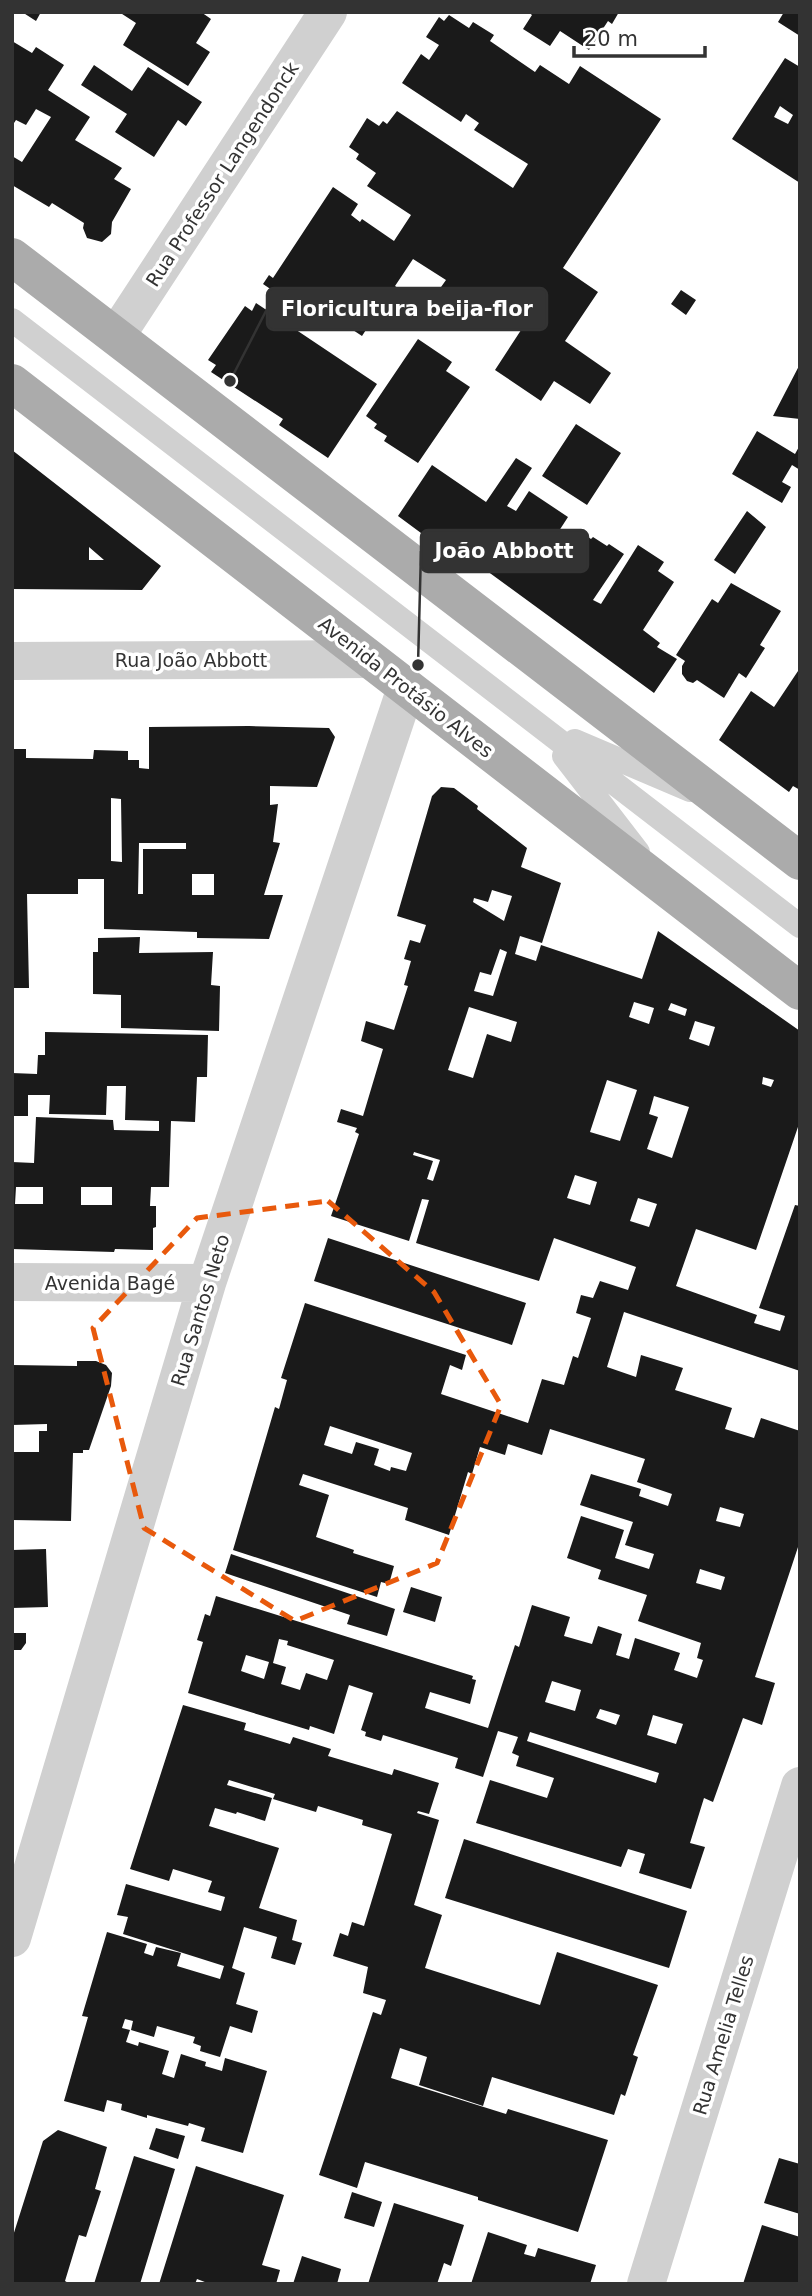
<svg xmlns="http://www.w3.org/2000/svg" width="812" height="2296" viewBox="0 0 812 2296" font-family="'DejaVu Sans',sans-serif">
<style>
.building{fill:#1a1a1a;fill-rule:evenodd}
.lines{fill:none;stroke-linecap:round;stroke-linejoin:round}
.service{stroke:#d0d0d0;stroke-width:24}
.minor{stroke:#d0d0d0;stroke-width:38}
.tertiary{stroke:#d0d0d0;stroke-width:38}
.primary{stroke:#ababab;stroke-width:38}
.marked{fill:none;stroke:#e8590c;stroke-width:5;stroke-dasharray:14 9;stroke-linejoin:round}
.labels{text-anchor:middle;stroke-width:7;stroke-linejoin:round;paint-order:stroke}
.street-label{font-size:19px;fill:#333;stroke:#fff}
.leader{fill:none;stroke:#333;stroke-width:2.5}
.callout-dot{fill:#333;stroke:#fff;stroke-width:2.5}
.callout{fill:#333;stroke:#333;stroke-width:2.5}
.callout-label{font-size:21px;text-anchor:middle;font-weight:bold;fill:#fff}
</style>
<rect width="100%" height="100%" fill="#fff"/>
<path class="building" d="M22,12H41L36,21Z
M119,12H201L211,19L196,43L210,52L188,86L123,45L136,23Z
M528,12H619L612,24L608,21L589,50L560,31L550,46L523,29L532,15Z
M784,12H800V36L778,22Z
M449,15L469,28L473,22L494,35L490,41L535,72L540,65L569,84L580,66L661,119L563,268L598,292L565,341L611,373L590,404L554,381L541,401L495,370L525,324L487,298L467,329L429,304L446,280L413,259L395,286L409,296L396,316L381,307L362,336L309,301L303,311L263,284L269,275L273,278L333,187L358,204L351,215L360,222L362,219L394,241L411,215L367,186L376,173L356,159L359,154L349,147L367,118L379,126L383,121L387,124L397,111L513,188L528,164L474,130L479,123L466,114L461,122L402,83L421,54L429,60L439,45L426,37L439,17L444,21Z
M12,41L32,53L36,47L64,65L48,90L90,117L75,140L122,168L114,179L131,189L112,222L111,234L102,242L87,238L83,228L84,223L52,203L49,207L12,185V156L22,162L51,117L36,109L26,125L16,120L12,126Z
M785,58L800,67V183L732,139ZM780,106L793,115L788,124L774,117Z
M94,65L132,91L148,67L202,102L186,126L178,120L154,157L115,132L127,114L81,85Z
M681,290L696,300L686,315L671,304Z
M256,303L377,384L328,458L279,425L283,419L211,372L216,365L208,360L245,306L252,311Z
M418,339L452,362L446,371L470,387L418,463L384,441L387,436L374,428L377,424L366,416Z
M800,364V419L773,416Z
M576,424L621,453L587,505L542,476Z
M757,431L795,454L800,445V470L792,465L782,482L791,487L782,503L732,474Z
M12,450L161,566L142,590L12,589ZM89,547L104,560H89Z
M516,458L532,468L507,506L516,511L529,491L568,517L557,534L560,536L544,561L549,564L546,568L551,572L579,531L591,539L593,537L607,546L609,544L624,554L593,600L601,604L638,545L664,562L658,571L674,582L643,630L660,643L657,647L677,659L654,693L472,560L467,567L398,516L432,465L486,502Z
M747,511L766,527L735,574L714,560Z
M731,583L781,611L760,645L765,648L746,678L739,673L724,698L697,680L693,683L687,681L682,674V666L685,661L676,655L712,599L718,603Z
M800,668V790L793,786L789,792L719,740L751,691L774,707Z
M249,726L329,728L335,737L317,787L270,786V805L278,804L273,842L280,843L264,895H283L269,939L197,938V932L104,929V879H78V894H27L29,988H12V749H26V758L93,759L94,750L128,751V760H139V768L149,769V727ZM111,798L121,799L122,862L111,861ZM139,843H186V849H143V894H138ZM192,874H214V895H192Z
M441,787L454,788L478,806L477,809L527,848L521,867L561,883L542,943L520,936L515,954L536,961L541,945L642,979L658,931L800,1031V1121L756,1250L696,1229L676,1286L757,1315L754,1323L780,1331L785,1316L759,1308L795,1205L800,1206V1371L624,1312L607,1367L636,1377L641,1355L683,1368L675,1390L732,1408L725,1429L754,1438L761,1418L800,1431V1541L755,1677L775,1683L762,1725L743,1718L713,1802L704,1798L690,1843L705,1847L691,1889L639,1873L645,1854L628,1849L621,1867L476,1823L490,1780L547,1798L554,1778L516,1766L519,1756L512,1753L518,1737L498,1731L483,1777L455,1768L458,1758L383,1735L381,1741L365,1736L366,1732L361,1730L373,1693L349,1685L334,1734L310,1726L309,1730L188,1693L203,1642L197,1640L205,1614L210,1616L216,1596L473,1676L472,1679L476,1680L470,1704L430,1692L425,1708L488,1728L515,1645L519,1647L532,1605L570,1617L564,1636L592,1644L598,1626L622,1634L616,1655L629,1659L635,1638L680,1653L674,1670L697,1678L703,1660L697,1658L701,1643L638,1621L647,1595L598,1579L601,1570L567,1558L581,1516L624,1530L615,1558L649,1569L654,1554L625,1545L633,1522L580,1505L591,1474L641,1489L639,1496L668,1506L672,1494L637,1482L645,1459L550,1429L542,1455L508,1444L505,1455L480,1447L472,1474L468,1472L449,1535L405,1520L408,1508L303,1474L299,1485L329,1495L316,1537L354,1550L353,1553L394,1566L389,1584L381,1582L377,1597L233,1550L275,1407L279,1409L287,1380L281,1378L305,1303L466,1355L462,1370L450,1365L441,1394L528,1423L542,1379L564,1385L573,1356L578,1358L591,1318L576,1313L581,1295L593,1298L600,1281L628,1290L636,1267L554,1238L539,1281L416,1243L429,1200L422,1199L409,1241L331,1216L359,1134L355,1132L357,1128L337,1122L341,1109L363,1116L383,1049L361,1041L366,1021L394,1030L408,986L404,985L411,961L404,959L410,940L420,943L426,925L397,916L432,796ZM492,890L512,896L504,921L473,902L474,898L488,902ZM500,949L507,952L493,996L474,991L480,972L491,975ZM634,1002L654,1008L649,1024L629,1017ZM671,1003L687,1009L685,1016L668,1010ZM469,1007L517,1022L511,1042L487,1034L473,1078L448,1070ZM695,1021L715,1027L709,1046L689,1039ZM763,1077L774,1080L771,1087L762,1084ZM607,1080L637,1090L620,1141L590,1132ZM654,1096L689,1107L672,1158L647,1149L658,1117L649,1114ZM414,1152L440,1160L433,1181L427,1179L433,1161L413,1155ZM575,1175L597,1182L590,1205L567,1198ZM638,1198L657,1204L649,1227L630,1221ZM330,1426L412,1453L406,1471L391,1467L390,1471L374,1465L379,1449L356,1442L352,1454L324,1445ZM720,1507L744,1514L740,1527L716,1521ZM700,1569L725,1577L721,1590L696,1583ZM279,1639L288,1641L287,1645L334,1660L327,1680L306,1673L300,1690L281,1684L286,1667L273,1663ZM246,1655L269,1662L264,1679L241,1671ZM552,1681L581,1690L575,1711L545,1702ZM600,1709L620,1715L616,1725L596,1718ZM653,1715L683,1724L676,1744L647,1735ZM530,1732L659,1773L656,1783L527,1741Z
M140,937L139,953L213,952L211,985L220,986L219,1031L121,1028V995L93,994V952H98V938Z
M45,1032L208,1035L207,1077H197L195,1122L171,1121L169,1187H151L150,1206H156V1227L153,1228V1250L115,1249L114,1252L12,1249V1162L34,1163L36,1117L113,1120L114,1130L159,1131V1121L125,1120L126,1086H107L106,1115L49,1114L50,1095H28V1116H12V1073L37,1074L38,1055H45ZM16,1187H43V1204H15ZM81,1187H112V1205H81Z
M328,1238L526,1303L512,1345L314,1281Z
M77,1361H96L106,1365L112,1373L111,1386L89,1450H83V1453H73L71,1521L12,1520V1452H39V1431H47V1424L12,1425V1365L77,1366Z
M46,1549L48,1607L12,1608V1550Z
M231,1554L395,1609L387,1636L347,1624L350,1615L225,1573Z
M411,1587L442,1597L435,1622L403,1612Z
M12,1633H26V1643L21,1650H12Z
M183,1705L246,1723L244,1730L290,1744L293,1737L331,1749L328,1756L392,1775L394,1769L439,1783L429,1814L418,1811L417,1813L439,1820L414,1905L442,1915L425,1968L540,2005L557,1952L658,1985L633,2055L638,2057L625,2096L621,2094L614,2115L492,2077L483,2106L419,2085L427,2057L400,2048L391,2078L506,2114L508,2109L608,2140L578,2232L478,2200V2197L365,2162L357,2188L319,2175L373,2012L381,2015L386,2000L363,1993L368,1967L333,1956L340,1933L348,1936L352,1922L364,1926L392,1834L362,1825L363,1820L318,1806L316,1812L273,1799L275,1794L229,1780L227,1785L272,1798L265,1821L237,1812L236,1814L215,1808L209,1826L279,1848L259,1908L297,1920L292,1940L302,1943L295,1965L271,1958L277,1937L244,1927L232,1968L245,1973L236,2004L258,2011L252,2033L230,2026L220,2057L200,2051L201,2046L193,2043L195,2037L157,2026L154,2037L131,2030L133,2021L125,2019L122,2028L130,2030L126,2042L138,2046L139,2042L169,2051L162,2074L174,2078L181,2054L206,2062L205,2066L222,2071L225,2058L267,2071L243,2153L201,2141L205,2128L189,2123L188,2126L147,2115V2118L121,2110L122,2104L107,2100L104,2112L64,2101L88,2017L82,2016L107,1932L147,1944L144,1953L153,1956L156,1947L181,1953L177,1966L220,1979L224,1966L123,1934L128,1917L117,1915L126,1884L221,1911L225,1897L208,1892L212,1881L173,1869L169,1881L130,1869Z
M464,1839L687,1911L669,1968L445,1898Z
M156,2128L185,2136L178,2159L149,2149Z
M58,2130L107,2147L95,2189L101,2191L86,2237L79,2235L65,2281L70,2284H12V2239L43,2141Z
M134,2156L175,2169L140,2284H94Z
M779,2158L800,2164V2214L764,2203Z
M196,2166L284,2195L262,2265L280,2270L276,2284H210L197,2279L195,2284H159Z
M352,2192L382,2202L374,2227L344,2218Z
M394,2203L464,2225L451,2266L444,2263L437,2284H368Z
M762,2225L800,2237V2284H743Z
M488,2232L527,2245L524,2254L535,2257L538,2248L596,2265L590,2284H471Z
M302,2256L341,2269L337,2284H293Z"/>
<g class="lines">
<path class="service" d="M12,320L800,926
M575,741L690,790
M564,756L638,852"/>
<path class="minor" d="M116,336L328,12
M12,661L369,659
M12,1282L207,1283
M12,1938L207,1283L406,688"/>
<path class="tertiary" d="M646,2284L800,1786"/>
<path class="primary" d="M12,257L800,861
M12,383L800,991"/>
</g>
<path class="marked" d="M328,1201L434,1292L501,1405L437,1563L295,1621L144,1528L93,1328L197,1218Z"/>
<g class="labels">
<g class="street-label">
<text transform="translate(222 174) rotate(-57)" y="7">Rua Professor Langendonck</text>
<text x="191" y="667">Rua João Abbott</text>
<text transform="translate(406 687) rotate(38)" y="7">Avenida Protásio Alves</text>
<text x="110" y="1290">Avenida Bagé</text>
<text transform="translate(200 1310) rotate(-73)" y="7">Rua Santos Neto</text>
<text transform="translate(723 2035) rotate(-73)" y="7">Rua Amelia Telles</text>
</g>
</g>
<path class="leader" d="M230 381L267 309M418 665L421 551"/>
<g class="callout-dot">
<circle cx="230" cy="381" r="7"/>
<circle cx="418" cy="665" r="7"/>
</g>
<g class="callout">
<rect x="267" y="288" width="280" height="42" rx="7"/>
<rect x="421" y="530" width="167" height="42" rx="7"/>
</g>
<g class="callout-label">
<text x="407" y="316">Floricultura beija-flor</text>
<text x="504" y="558">João Abbott</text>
</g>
<rect width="812" height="2296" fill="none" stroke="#333333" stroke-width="28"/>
<path d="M574 46v10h131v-10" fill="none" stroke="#333333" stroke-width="3.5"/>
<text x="584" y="46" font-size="21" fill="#333333" stroke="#ffffff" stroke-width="5" paint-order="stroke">20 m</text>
</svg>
